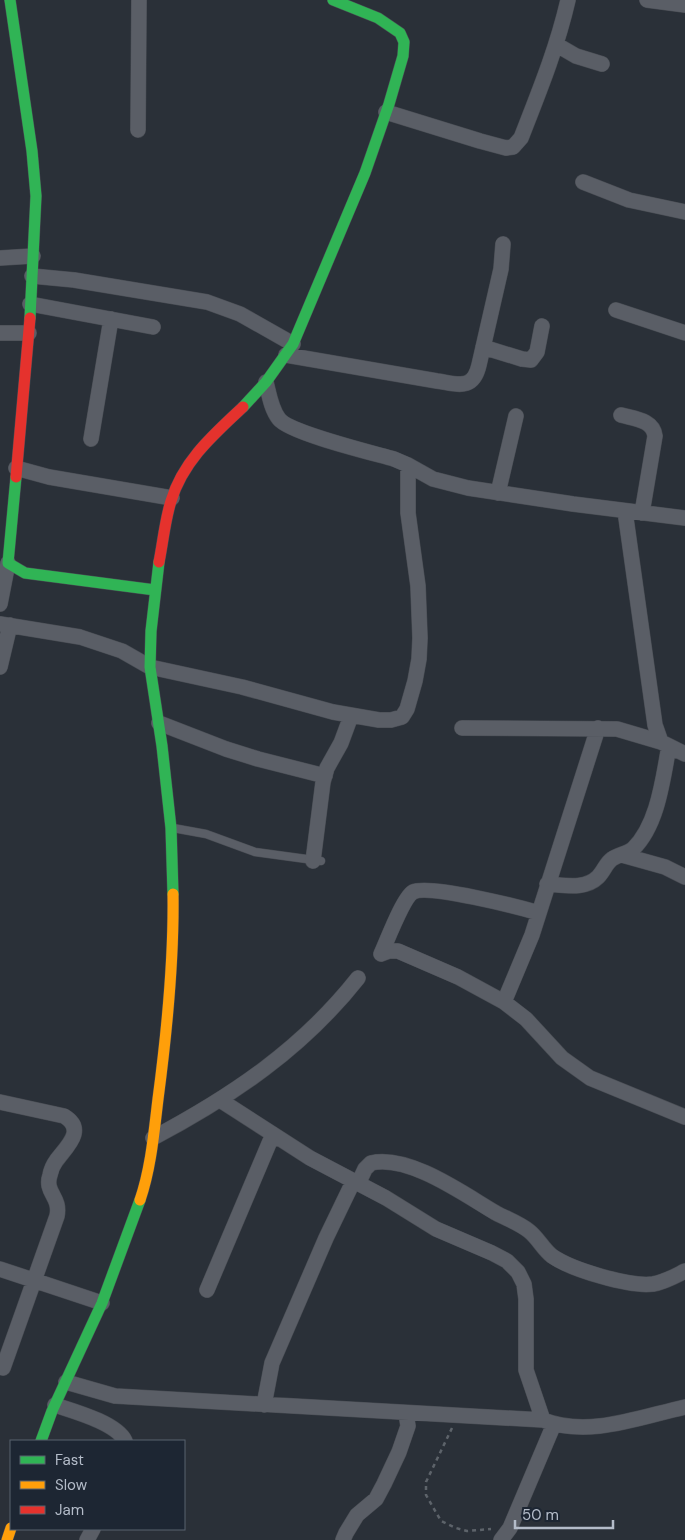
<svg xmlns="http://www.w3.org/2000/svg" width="685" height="1540" viewBox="0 0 685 1540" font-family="'DM Sans',sans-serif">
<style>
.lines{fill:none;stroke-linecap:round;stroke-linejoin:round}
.lane-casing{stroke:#484c53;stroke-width:9}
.street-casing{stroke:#484c53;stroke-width:16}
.fast-casing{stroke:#484c53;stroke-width:12}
.slow-casing{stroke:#484c53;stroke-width:12}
.jam-casing{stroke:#484c53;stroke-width:12}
.path{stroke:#5d636a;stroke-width:2.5;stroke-dasharray:4 4;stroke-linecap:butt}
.lane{stroke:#5a5e66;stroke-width:8}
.street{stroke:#5a5e66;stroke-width:15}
.fast{stroke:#30b455;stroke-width:11}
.slow{stroke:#ff9f0a;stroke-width:11}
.jam{stroke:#e5322d;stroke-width:11}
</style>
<rect width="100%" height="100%" fill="#2a3038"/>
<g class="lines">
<g class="lane-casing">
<path id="lane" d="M173,828L206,834L255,852L321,861"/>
</g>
<g class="street-casing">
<path id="street" d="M647,0L685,5
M557,45L576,56L602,64
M386,112L480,141L506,148L513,147L521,138C539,92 557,48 568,0
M138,130L139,0
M583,182L629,200L685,212
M0,258L33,256
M32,276L74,280L207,302L240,314L293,344
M30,304L153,327
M616,310L685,333
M0,333H29
M483,347L522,359L531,360L537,352L542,326
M286,355L437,381C458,384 473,391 479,365L501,269L503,244
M266,382C269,394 271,409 279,419C290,433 373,453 394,459L408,465L433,479L468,488L573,504L685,518
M621,415C635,419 653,420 655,436L642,513
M91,439L111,319
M16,468L49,477L172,498
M498,493L516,416
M625,511L655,725L661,742L685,754
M0,604L8,563
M0,624L80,637L122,651L150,667L242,687L333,712L379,720H391L402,717L407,709L415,681L419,659L420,638L418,586L408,513V465
M0,667L10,625
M159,723L226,749L258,759L325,776
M462,728L617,729L661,742
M622,855L665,867L685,877
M313,861L323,782L327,768L341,743L351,716
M547,884C564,885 585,890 598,877C604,871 606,863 612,859C619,854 627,854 633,849C658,825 663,778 669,746
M381,954L389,951H398L458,977L504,1002L526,1019L562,1058L590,1078L685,1117
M381,954C387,941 403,898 413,892C429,884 518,907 539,913
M504,1002L532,935L598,728
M220,1100L310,1158L386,1198L436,1229L492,1253L507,1261L518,1272L524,1284L526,1299V1370L543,1420
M0,1102L64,1116C87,1130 66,1147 56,1161C53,1165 51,1170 50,1175C44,1193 61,1196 57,1216L3,1368
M153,1138C232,1096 302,1049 358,978
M358,1184L365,1169L371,1163C409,1154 465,1195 496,1213C507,1219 519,1223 529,1231C538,1238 543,1249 552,1256C572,1270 630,1287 653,1284C665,1282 675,1276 685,1271
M0,1269L102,1303
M207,1290L273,1134
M66,1382L115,1396L543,1420C588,1438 640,1417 685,1407
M55,1405C73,1411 117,1423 125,1441
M264,1405L272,1363L326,1238L353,1182
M87,1540L93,1529
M343,1540L346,1533L357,1515L376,1499L384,1484L399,1452L408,1426L406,1413
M501,1540L510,1528L554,1424"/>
</g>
<g class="fast-casing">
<path id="fast" d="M10,0L32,151L36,196L30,318
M243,407L266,382L293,344L365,173L389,104L403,56L404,42L400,33L378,18L333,0
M16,477L8,563L25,573L155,590
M159,562L151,631L150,667L162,746L171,828L173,894
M41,1441L52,1411L102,1303L140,1200"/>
</g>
<g class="slow-casing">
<path id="slow" d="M140,1200C151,1168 154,1132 158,1099C167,1031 174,963 173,894
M7,1540L11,1528"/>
</g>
<g class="jam-casing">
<path id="jam" d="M16,477L30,318
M159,562C163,542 165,520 171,501C183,461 213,435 243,407"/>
</g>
<path class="path" d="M452,1428L426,1482V1495L441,1521L456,1528L467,1531L491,1529"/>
<use href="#lane" class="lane"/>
<use href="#street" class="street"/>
<use href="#fast" class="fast"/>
<use href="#slow" class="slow"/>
<use href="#jam" class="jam"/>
</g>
<rect x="10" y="1440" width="175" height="90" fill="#1d2633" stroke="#59626f"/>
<rect x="20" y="1456" width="25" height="8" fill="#30b455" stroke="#59626f"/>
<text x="55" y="1465" font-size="15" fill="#b4bcc9">Fast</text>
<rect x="20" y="1481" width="25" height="8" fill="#ff9f0a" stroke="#59626f"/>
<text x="55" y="1490" font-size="15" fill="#b4bcc9">Slow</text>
<rect x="20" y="1506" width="25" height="8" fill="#e5322d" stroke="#59626f"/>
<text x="55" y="1515" font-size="15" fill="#b4bcc9">Jam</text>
<path d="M515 1520v8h98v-8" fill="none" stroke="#b4bcc9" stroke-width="2.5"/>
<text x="522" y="1520" font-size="15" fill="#b4bcc9" stroke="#1d2633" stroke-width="4" paint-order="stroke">50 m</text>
</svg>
